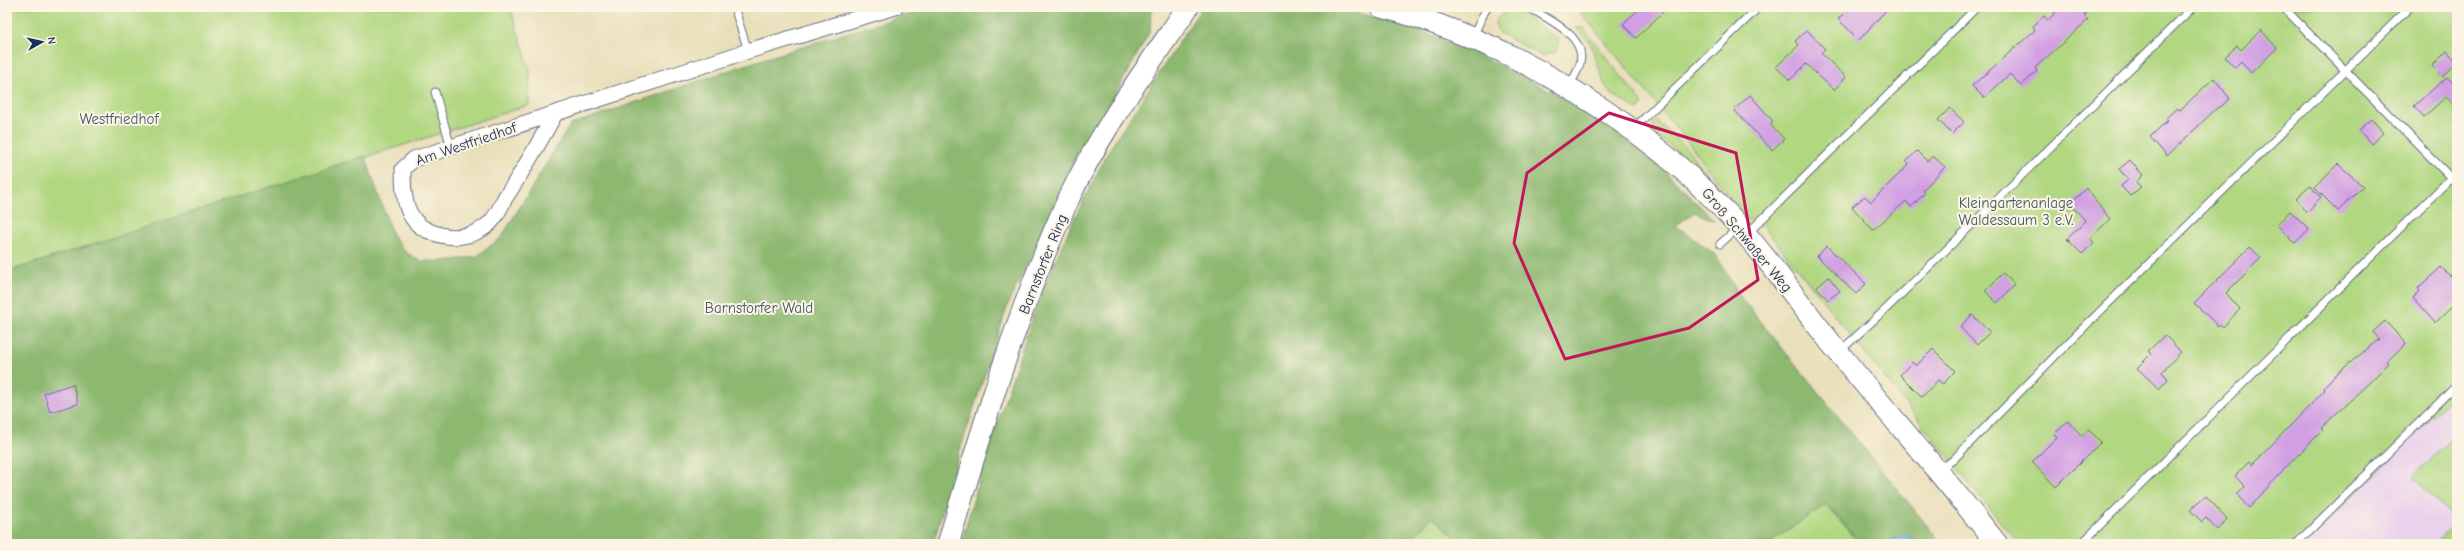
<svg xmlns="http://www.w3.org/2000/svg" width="2464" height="551" viewBox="0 0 2464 551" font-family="'Comic Neue',sans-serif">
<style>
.built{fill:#ead1ec}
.green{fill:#b1d781;stroke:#668370}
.forest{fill:#8cb86f;stroke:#547466}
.water{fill:#60b9dd;stroke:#3e749e}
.building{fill:#d19fe3}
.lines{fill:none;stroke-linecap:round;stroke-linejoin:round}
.lane-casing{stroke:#636d7e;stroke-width:9}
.street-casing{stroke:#636d7e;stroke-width:17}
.secondary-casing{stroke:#636d7e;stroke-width:23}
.lane{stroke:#fff;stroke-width:7}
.street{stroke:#fff;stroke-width:15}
.secondary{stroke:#fff;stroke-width:21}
.marked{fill:none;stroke:#c2185b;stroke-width:3;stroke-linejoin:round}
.labels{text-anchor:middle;stroke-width:4;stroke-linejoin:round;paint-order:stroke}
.park-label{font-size:15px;fill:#405967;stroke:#fcf5e5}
.street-label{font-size:15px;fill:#1b2f5e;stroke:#fcf5e5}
</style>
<rect width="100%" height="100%" fill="#fcf5e5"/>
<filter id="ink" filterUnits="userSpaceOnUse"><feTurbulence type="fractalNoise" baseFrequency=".025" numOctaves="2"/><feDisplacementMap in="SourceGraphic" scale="8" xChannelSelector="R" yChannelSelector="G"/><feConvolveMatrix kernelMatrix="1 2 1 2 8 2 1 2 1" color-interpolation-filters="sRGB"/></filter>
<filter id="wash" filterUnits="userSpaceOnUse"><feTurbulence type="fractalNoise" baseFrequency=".012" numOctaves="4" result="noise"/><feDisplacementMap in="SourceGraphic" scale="16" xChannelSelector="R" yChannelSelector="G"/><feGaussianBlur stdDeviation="0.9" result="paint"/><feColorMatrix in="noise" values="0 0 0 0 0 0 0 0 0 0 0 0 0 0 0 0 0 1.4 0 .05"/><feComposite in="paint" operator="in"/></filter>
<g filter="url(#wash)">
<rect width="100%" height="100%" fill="#e9dfba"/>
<path class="built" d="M2457,392V544H2305Z"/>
<path class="green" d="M7,7H510L530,71L529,105L7,272Z
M1576,7H2457V392L2305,544H2018L1759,221L1747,220L1688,142Z
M1512,11L1519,12L1558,39L1559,46L1556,52L1542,56L1499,33L1495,23C1499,15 1503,12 1512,11Z
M1576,28H1583L1643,104L1638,110L1610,93L1603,80L1590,42Z
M1656,121L1685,146L1719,190L1685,157L1654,134L1653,124Z
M2457,434V544H2435L2457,522L2413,477Z
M1826,504L1859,544H1768Z
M1432,517L1465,544H1407Z"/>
<path class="forest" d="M941,7H1151L1150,31L1087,145L1009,301L959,453L933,544H7V272L365,156L392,234L404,251L420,261H443L476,257L501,238L570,125L754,62L899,17Z
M1202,7H1315L1366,15L1405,25L1470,51L1555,93L1616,133L1652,159L1715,221L1695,212L1675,225L1716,255L1739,295L1942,544H1861L1826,504L1768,544H1465L1432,517L1407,544H961L985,460L1038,301L1071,225L1108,152Z"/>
<path class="water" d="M1908,535L1919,544H1887L1891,539Z"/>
<g id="blocks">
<path class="building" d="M1641,7H1668L1636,38L1623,24Z
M1850,7H1889L1859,40L1838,19Z
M2061,7H2093L2084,16L2088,20L2035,68L2037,71L2021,86L2010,74L1984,98L1972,86L2035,30L2033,26L2044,16L2048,20Z
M1807,30L1825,49L1821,53L1846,77L1834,90L1806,64L1790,80L1776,67L1799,45L1795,41Z
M2261,30L2277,48L2251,73L2241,62L2235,68L2225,57L2237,46L2241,50Z
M2447,51L2457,62L2443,77L2432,66Z
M2447,77L2457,87V108L2446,97L2424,117L2414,106Z
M2214,78L2230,99L2219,108L2218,107L2167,156L2150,137L2168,120L2166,118L2177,108L2180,110Z
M1750,95L1773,121L1770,124L1784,139L1772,150L1734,110Z
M1950,108L1964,122L1952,134L1938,120Z
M2372,119L2383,133L2371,144L2359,130Z
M1917,151L1927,161L1933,156L1945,167L1923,190L1925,193L1911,207L1906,201L1873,230L1852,207L1865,196L1871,202L1909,164L1906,162Z
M2130,160L2143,175L2136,182L2141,187L2130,196L2121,186L2128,180L2119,169Z
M2338,164L2363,186L2338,211L2314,187Z
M2310,186L2321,197L2307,212L2296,199Z
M2086,188L2110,219L2090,238L2094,243L2082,254L2067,239L2086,221L2070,204Z
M2290,211L2309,229L2295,243L2277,225Z
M1827,246L1866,284L1856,294L1817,256Z
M2250,247L2261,258L2226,293L2240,309L2223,327L2220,324L2218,326L2194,303Z
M2441,267L2457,283V302L2435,323L2413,298L2420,291L2418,288Z
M2003,273L2015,285L1997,303L1985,291Z
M1829,277L1840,291L1828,300L1817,287Z
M1972,315L1990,332L1977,345L1960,327Z
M2385,321L2406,344L2387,361L2389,363L2370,382L2321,428L2323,430L2291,462L2249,508L2237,495L2245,487L2235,476L2249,462L2252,465L2325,390L2323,388L2333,377L2379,339L2373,332Z
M2165,335L2181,352L2162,372L2168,379L2159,389L2137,368L2151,354L2148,351Z
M1933,349L1955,371L1943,384L1938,380L1922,397L1900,375L1912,362L1916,366Z
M73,384L78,404L50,412L44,393Z
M2068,421L2082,436L2089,430L2101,442L2056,487L2032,462L2057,437L2054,434Z
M2206,496L2227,519L2217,530L2206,518L2202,522L2190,510Z"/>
</g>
</g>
<g filter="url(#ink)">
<use href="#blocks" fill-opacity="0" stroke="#636d7e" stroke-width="1"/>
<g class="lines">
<g class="lane-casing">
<path id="lane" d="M734,7L748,51
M1528,7C1549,20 1590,37 1579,67C1577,73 1572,80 1569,86
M2283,7L2457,184
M1473,36L1487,7
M435,92L451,147
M1634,128L1759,7
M1748,233L1977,7
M1720,244L1739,227
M1839,352L1887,308L2193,7
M1938,471L1953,460L2070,341L2410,7
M2081,544L2457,172
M2296,544L2457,385"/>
</g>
<g class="street-casing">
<path id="street" d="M555,114C539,143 523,171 505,198C501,206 496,218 489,224C471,239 449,240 429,231C404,221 403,193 403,169L414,159L748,51L895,7"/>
</g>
<g class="secondary-casing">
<path id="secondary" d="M1381,7C1423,17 1464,34 1503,52C1588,94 1664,145 1729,215C1769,258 1802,308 1839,353C1891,417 1946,479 1997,544
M948,544C982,429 1017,311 1067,202C1099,133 1145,70 1188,7"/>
</g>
<use href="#lane" class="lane"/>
<use href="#street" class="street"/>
<use href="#secondary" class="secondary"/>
</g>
</g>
<path class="marked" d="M1609,113L1736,153L1758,280L1689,328L1565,359L1514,243L1527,173Z"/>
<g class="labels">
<g class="park-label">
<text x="119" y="124">Westfriedhof</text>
<text x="2016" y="208">Kleingartenanlage<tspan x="2016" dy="17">Waldessaum 3 e.V.</tspan></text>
<text x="759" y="313">Barnstorfer Wald</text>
</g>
<g class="street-label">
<text transform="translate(466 144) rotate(-19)" y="5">Am Westfriedhof</text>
<text transform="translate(1747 240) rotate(50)" y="5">Groß Schwaßer Weg</text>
<text transform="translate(1043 264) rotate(-68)" y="5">Barnstorfer Ring</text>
</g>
</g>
<rect width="2464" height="551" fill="none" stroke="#fcf5e5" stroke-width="24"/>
<g transform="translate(42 42) rotate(82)" stroke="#fcf5e5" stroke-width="3" paint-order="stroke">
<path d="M0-3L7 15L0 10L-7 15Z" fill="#1b2f5e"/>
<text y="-6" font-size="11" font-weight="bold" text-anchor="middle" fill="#1b2f5e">N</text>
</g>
</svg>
